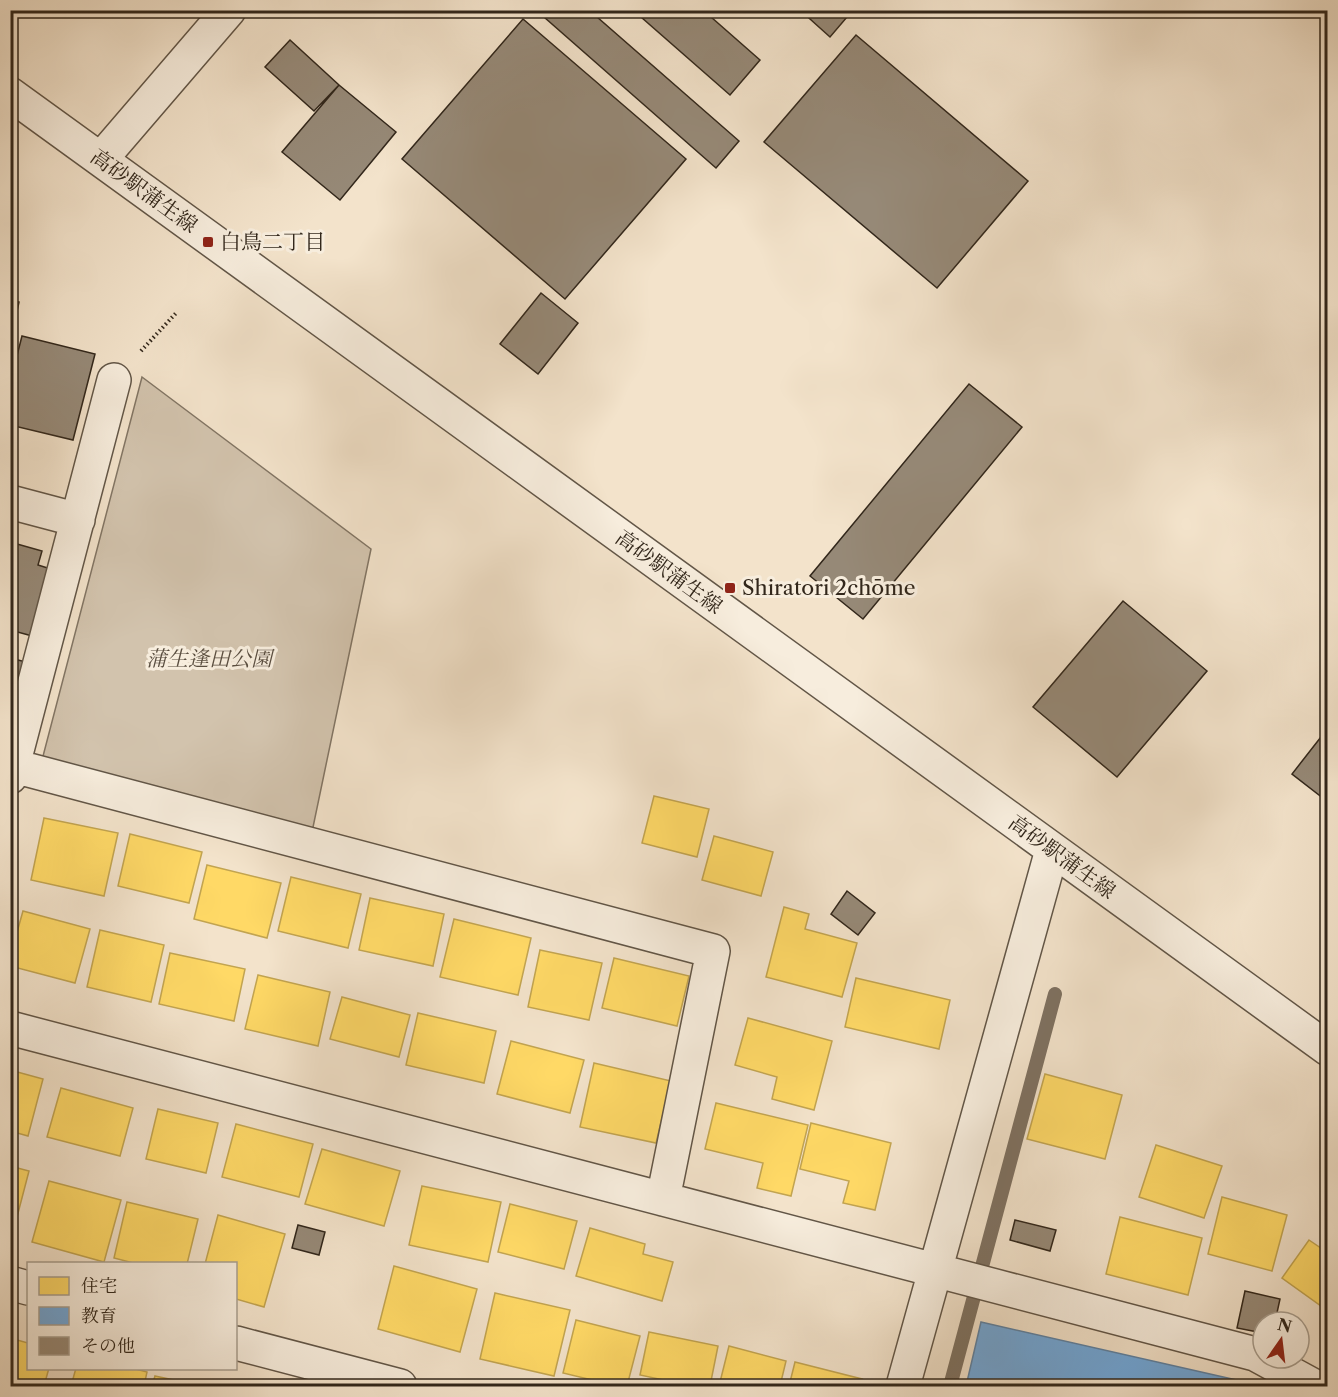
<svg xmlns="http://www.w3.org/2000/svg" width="1338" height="1397" viewBox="0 0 1338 1397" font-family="'Libre Caslon Text','Noto Serif JP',serif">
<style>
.green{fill:#d2c3ad;stroke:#827564;stroke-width:1.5}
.homes{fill:#ffd966;stroke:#c2a450;stroke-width:1.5}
.schools{fill:#6fa8dc;stroke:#5d81a2;stroke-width:1.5}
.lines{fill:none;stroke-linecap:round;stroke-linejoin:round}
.stream{stroke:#7e7161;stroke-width:14}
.building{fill:#968977;stroke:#32271b;stroke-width:1.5}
.minor-casing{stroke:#625647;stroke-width:36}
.path{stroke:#32271b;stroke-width:4;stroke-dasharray:1.5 3;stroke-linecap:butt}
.minor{stroke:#f7eddd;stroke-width:33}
.poi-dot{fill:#8f2418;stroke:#f7eddd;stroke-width:2}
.labels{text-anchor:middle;stroke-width:6;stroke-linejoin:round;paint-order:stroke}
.street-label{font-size:21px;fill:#32271b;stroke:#f7eddd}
.poi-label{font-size:21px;fill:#32271b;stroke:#f7eddd;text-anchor:start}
.park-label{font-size:21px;font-style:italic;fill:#5a4e40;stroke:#f7eddd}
</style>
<rect width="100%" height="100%" fill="#f3e3cb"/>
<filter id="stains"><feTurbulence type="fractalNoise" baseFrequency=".00333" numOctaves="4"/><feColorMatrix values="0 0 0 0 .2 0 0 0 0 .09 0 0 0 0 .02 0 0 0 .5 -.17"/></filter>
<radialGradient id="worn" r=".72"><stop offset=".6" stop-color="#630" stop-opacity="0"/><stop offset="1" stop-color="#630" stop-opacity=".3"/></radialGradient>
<path class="green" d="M142,377L371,549L312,832L42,760Z"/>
<path class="homes" d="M654,796L709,809L697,857L642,843Z
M44,818L118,833L104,896L31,880Z
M130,834L202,852L189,903L118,886Z
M714,836L773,852L761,896L702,880Z
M207,865L281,883L267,938L194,919Z
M291,877L361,894L348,948L278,931Z
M370,898L444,914L433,966L359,950Z
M784,907L809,914L805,929L857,943L842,997L766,977Z
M23,911L90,929L75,983L10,966V957Z
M454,919L531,938L518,995L440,977Z
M100,930L164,945L151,1002L87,987Z
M540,950L602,963L589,1020L528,1007Z
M170,953L245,969L234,1021L159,1004Z
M614,958L689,976L677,1026L602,1008Z
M258,975L330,992L318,1046L245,1029Z
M856,978L950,1000L939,1049L845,1027Z
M342,997L410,1015L399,1057L330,1039Z
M418,1013L496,1031L484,1083L406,1065Z
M748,1018L832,1041L814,1110L772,1099L777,1077L735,1065Z
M511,1041L584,1060L570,1113L497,1094Z
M594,1063L671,1081L656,1143L580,1127Z
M10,1070L43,1079L28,1136L10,1131Z
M1045,1074L1122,1095L1105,1159L1027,1139Z
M61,1088L133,1108L120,1156L47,1137Z
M716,1103L808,1125L791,1196L757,1188L763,1163L705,1149Z
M158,1109L218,1123L206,1173L146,1159Z
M811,1123L891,1143L875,1210L843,1203L849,1181L800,1169Z
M236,1124L313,1144L299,1197L222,1177Z
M1156,1145L1222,1166L1204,1218L1139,1197Z
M322,1149L400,1171L384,1226L305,1204Z
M10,1166L29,1171L17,1217L10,1215Z
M49,1181L121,1200L104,1262L32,1242Z
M422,1186L501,1202L488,1262L409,1245Z
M1222,1197L1287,1215L1272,1271L1208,1254Z
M127,1202L198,1219L187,1264H137L114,1258Z
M510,1204L577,1221L564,1269L498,1252Z
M218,1215L285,1234L264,1307L236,1299V1264H205Z
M1120,1217L1202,1238L1188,1295L1106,1274Z
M590,1228L645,1244L643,1254L673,1262L662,1301L576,1276Z
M1309,1240L1328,1253V1311L1282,1278Z
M394,1266L477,1289L460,1352L378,1329Z
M495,1293L570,1310L554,1376L480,1359Z
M576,1320L640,1336L627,1386H617L563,1373Z
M649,1332L718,1346L710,1386H691L640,1375Z
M10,1338L28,1343V1368H49L44,1386H10Z
M729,1346L786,1361L780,1386H719Z
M795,1362L862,1379L855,1386H789Z
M76,1368H132L147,1372L144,1386H71Z
M155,1376L202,1386H152Z"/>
<path class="schools" d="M981,1322L1263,1386H966Z"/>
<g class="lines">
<path class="stream" d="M950,1386L1055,994"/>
</g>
<path class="building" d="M536,10H589L739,141L716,168Z
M633,10H703L760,60L730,95Z
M800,10H853L830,37Z
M523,19L686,159L565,299L402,159Z
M856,35L1028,181L937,288L764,142Z
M290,40L339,85L314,111L265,67Z
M339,85L396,132L340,200L282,152Z
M541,293L578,323L538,374L500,344Z
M10,300L19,302L14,325L10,324Z
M22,336L95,354L73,440L10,425V383Z
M969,384L1022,427L863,619L810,576Z
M10,542L42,551L38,565L54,570L36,637L10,630Z
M1123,601L1207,671L1117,777L1033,707Z
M10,658L26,662L10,712Z
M1328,728V802L1292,774Z
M847,891L875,913L858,935L831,914Z
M1015,1220L1056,1230L1050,1251L1010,1240Z
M298,1225L325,1232L319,1255L292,1248Z
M1245,1291L1280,1299L1275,1322H1263V1333L1237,1328Z"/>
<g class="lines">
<g class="minor-casing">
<path id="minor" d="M10,94L1328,1049
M101,159L229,10
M10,502L78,520
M10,765L713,951L663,1199
M10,777L114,380
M10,1028L1255,1354L1314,1386
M10,1283L28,1288
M236,1343L400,1386
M903,1386L1052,850"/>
</g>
<path class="path" d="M141,351L177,312"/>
<use href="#minor" class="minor"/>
</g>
<g class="poi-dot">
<rect x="202" y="236" width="12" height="12" rx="3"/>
<rect x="724" y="582" width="12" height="12" rx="3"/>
</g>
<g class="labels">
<g class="street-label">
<text transform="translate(144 191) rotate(36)" y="7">高砂駅蒲生線</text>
<text transform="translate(669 572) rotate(36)" y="7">高砂駅蒲生線</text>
<text transform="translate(1062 857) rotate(36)" y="7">高砂駅蒲生線</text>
</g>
<g class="poi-label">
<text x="220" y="249">白鳥二丁目</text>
<text x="742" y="595">Shiratori 2chōme</text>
</g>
<g class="park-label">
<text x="209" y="666">蒲生逢田公園</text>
</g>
</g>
<rect width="1338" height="1397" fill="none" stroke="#f3e3cb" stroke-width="36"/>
<rect x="12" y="12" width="1314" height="1373" fill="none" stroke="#32271b" stroke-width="3"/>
<rect x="18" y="18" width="1302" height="1361" fill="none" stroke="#32271b" stroke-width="1.5"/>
<rect x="27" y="1262" width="210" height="108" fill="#f7eddd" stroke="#a89e8f" stroke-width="1.5"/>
<rect x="39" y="1277" width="30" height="18" fill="#ffd966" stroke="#a89e8f" stroke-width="1.5"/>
<text x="81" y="1292" font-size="18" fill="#32271b">住宅</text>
<rect x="39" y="1307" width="30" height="18" fill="#6fa8dc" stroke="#a89e8f" stroke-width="1.5"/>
<text x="81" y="1322" font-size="18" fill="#32271b">教育</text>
<rect x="39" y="1337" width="30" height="18" fill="#968977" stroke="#a89e8f" stroke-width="1.5"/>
<text x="81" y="1352" font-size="18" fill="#32271b">その他</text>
<g transform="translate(1281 1340) rotate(14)"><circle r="28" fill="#f7eddd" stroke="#a89e8f" stroke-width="1.5"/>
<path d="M0-4.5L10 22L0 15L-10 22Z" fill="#8f2418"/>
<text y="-9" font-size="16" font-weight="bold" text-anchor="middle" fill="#32271b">N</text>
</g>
<rect width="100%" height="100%" filter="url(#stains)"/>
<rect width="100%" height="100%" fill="url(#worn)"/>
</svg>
